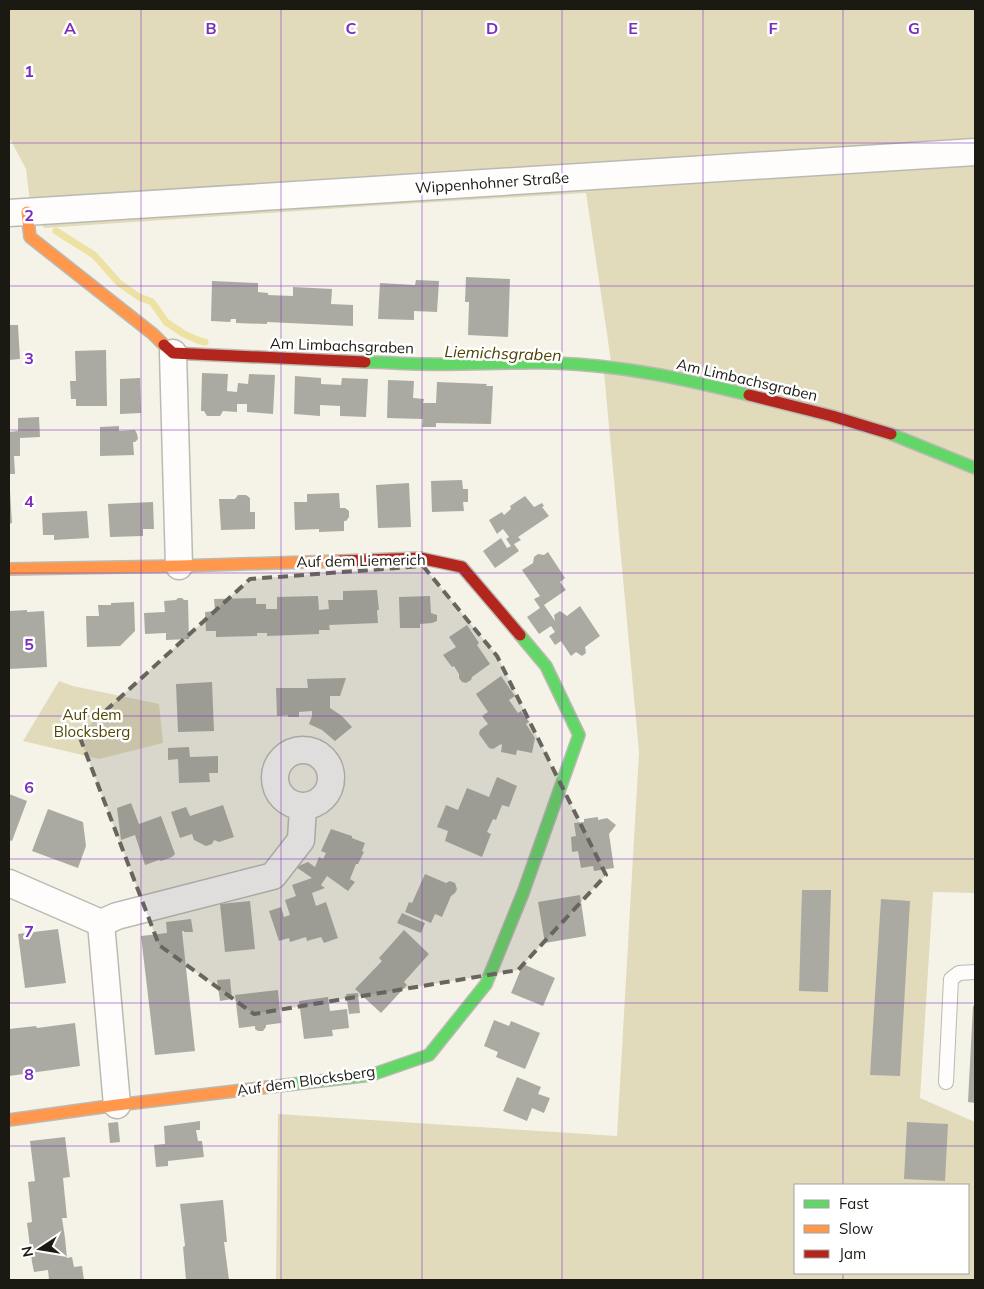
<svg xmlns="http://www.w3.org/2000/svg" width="984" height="1289" viewBox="0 0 984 1289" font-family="Mulish,sans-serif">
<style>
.green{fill:#e1dbbc;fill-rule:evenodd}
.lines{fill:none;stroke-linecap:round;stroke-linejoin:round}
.stream{stroke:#ede2a4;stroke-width:7}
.building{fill:#abaaa2}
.lane-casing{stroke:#bbbab2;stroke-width:16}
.street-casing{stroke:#bbbab2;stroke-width:29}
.fast-casing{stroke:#bbbab2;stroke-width:14}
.slow-casing{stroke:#bbbab2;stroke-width:14}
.jam-casing{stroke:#bbbab2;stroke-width:14}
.lane{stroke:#fefdfc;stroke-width:14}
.street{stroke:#fefdfc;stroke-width:26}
.fast{stroke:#63d668;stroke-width:11}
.slow{stroke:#ff974d;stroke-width:11}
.jam{stroke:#b3261e;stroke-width:11}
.marked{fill:#67655d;fill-opacity:0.2;stroke:#67655d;stroke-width:4;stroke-dasharray:10 6;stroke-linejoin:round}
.grid{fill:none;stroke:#7b2cbf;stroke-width:1;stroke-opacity:0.55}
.labels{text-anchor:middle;stroke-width:5;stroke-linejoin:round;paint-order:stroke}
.street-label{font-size:15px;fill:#1a1912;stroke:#fff}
.park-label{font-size:15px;fill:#524702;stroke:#fff}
.water-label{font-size:16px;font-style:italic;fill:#4d4200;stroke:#fff}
.grid-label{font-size:16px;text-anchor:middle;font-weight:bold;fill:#7b2cbf;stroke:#fff;stroke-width:5;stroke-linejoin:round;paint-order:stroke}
</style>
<rect width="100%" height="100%" fill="#f5f3e8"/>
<path class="green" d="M9,9H975V893L933,892L920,1098L975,1122V1280H276L278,1114L617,1136L639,752L604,372L611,361L586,193L372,206L44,228L30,202L26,169L9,137ZM795,1185H968V1273H795Z
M59,681L73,686L159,704L163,743L99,759L23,741Z"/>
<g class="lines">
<path class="stream" d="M56,231L94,255L119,283L139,297L152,302L166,322L184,334L200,341L205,342"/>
</g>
<path class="building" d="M466,277L510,279L508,337L468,335L469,302H465Z
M416,280L439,281L437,312L414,311V320L378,319L380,283L415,285Z
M212,281L258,283V292L268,293V295L293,296V287L332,289L331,304L353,305V326L267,322V324L236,323V319H231L230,322L211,321Z
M9,325H18L20,359L9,360Z
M106,350L107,406H76V399H71L70,381H76L75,351Z
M202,373L228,374L227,391L237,392L238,383L248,384L249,374L275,375L273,414L247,412V404H237V412L223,411L220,416H207L204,411H201Z
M295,376L321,378V384L341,385L342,378L368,379L366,417L340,416V406L320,405V416L294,414Z
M140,378L141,413L120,414V379Z
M388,380L414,381L413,398L424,399L423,403H436L437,382L487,384L486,386H493L491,424L436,423V427H422L423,419L387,418Z
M39,417L40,437L20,438V456H14L15,474H9V432L18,431V418Z
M119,426V431L135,430L137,434L138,439L135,442H133L134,455L100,456V427Z
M462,480L463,489H468V502H463L464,511L432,512L431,481Z
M409,483L411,527L378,528L376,485Z
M9,491H10L12,523L9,524Z
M339,493L340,508H345L349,511V517L346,521H344V531L319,532V529L295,530L294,502H307V494Z
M238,495H246L250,498V512H255V529L221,530L219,499H235Z
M525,496L534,507L542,503L544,506L542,507L549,516L518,537L521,540L514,544L519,551L495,568L483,551L501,538L507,548L511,546L506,539L509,537L503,529L497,534L489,520L502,512L504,515L511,509L510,506Z
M153,502L154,529H143V536L110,537L108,504Z
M87,511L89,538L54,540V535H43L42,513Z
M548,552L565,578L560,582L566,590L544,605L555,621L554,615L560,611L567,616L580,606L600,636L585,647L586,653L582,656L576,652L571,656L561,641L555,645L549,636L555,632L551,626L539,634L527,617L540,608L534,599L540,596L522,570L533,563L534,557L538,554L544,555Z
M377,590L379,610H377L378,623L329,625L330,630H319V634L267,636V633H257V636L216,637V631H206L205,612L215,611L214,599L256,598V604H266V609H277V597L318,596L319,610L329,609L328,600H343V591Z
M430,596L431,613L437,615V621L432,623L420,624V628H400L399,597Z
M178,598H182L184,600H188L189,639L166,640V633L145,634L144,613L165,612L164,601L176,600Z
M134,602L135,631L120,646L87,647L86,616H99L98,605H111V603Z
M27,610V612L44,611L47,667L9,669V611Z
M467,625L479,643L477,645L490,664L472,677L471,680L466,683L462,682L459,678V674L454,666L452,667L443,655L456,647L449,637Z
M501,676L515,696L509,700L518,713L521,711L529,722L526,724L535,738L532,753L517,750L516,755L501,752L502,745L501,744L493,749L489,748L479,734L480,730L488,724L482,716L488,712L476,694Z
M346,678L340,696H330V708L342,716L352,727L335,741L322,730L309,724L312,716V711L299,712V717H288V715L277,716L276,688H308L307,679Z
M212,682L214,731L178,732L176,684Z
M189,747L190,757L218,756V773H209L210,782L179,783L178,759L168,760V748Z
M497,777L517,786L509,807L502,805L496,820L493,819L487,832L491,834L482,857L445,841L448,831L437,827L446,805L458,810L467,788L489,797Z
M9,794L27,801L12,841L9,840Z
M131,803L139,824L161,816L175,854L172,857L161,861L159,860L145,865L135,835L121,840L117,808Z
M223,805L234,837L219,842L214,840L212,844L206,846L194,840L192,834L180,838L171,812L186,807L190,816Z
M48,809L83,822L86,846L78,868L32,851Z
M598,817V820L607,818L616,825L609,834L614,868L594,871L593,866L581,868L578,851L572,852L571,837L576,836L574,823L584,822V819Z
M331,829L352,836V838L365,843L362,851L364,852L358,864H356L350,879L355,882L348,891L327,876L321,885L325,888L312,893L316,906L326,902L338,938L324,943L321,937L307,941L306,937L290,942L289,938L279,941L269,911L281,907L284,917L290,915L285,900L296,896L292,885L312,878L296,867L308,862L315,867L319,857L323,859L326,853L321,851Z
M425,874L446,883L450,881L455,883L457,889L455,893L451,896L442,917L435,914L431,923L405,912L409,902L412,903Z
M802,890H831L828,992L799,991Z
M580,895L586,936L545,943L538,902Z
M881,899L910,901L900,1076L870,1075Z
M250,901L255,949L225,952L220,904Z
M402,913L425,923L421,933L397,923Z
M191,919L193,932H184V931H182L195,1051L155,1055L141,936L167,933L166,922Z
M58,929L66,983L25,988L18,934Z
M404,930L429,954L404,982L407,985L381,1013L355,989L382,961L379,958Z
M523,964L555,978L543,1006L511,993Z
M230,979L232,999L220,1001L217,980Z
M278,990L281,1023L266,1025V1027L263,1031H258L255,1029V1026L239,1028L235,995Z
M358,993L360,1013L349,1014L346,994Z
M328,997L330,1011L347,1009L349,1028L332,1030L333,1036L304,1039L299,1001Z
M973,1006H975V1103L968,1102Z
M494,1020L509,1026L511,1021L540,1033L525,1069L496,1057L498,1052L484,1046Z
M75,1023L80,1066L9,1076V1029L36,1026L37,1028Z
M517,1077L541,1087L538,1094L550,1098L544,1113L532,1108L527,1121L503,1111Z
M200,1121V1130H196L198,1141H202L204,1157L168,1161V1166L156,1167L154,1145L165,1144L164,1126Z
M118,1122L120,1142L110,1143L108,1123Z
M907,1122L948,1124L945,1181L904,1179Z
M65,1137L70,1177L63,1178L67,1218H62L65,1238L67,1258L72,1257L74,1267L82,1266L84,1280H49L48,1270L34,1272L32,1262L27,1223L32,1222L28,1182L35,1181L30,1141Z
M223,1200L227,1242H224L229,1280H186L183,1247L185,1246L180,1204Z"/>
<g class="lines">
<g class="lane-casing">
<path id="lane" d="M946,1082L951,979L959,973L975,972"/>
</g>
<g class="street-casing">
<path id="street" d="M9,213L975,152
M173,353L179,566
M275 778a28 28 0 1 1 56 0a28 28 0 1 1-56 0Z
M9,883L101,923L117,916L273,876L301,840L303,807
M101,923L117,1105"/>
</g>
<g class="fast-casing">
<path id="fast" d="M365,362C384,362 403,364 422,364C466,365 510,362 554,363C621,365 685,379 749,395
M891,434L975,468
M269,1087L371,1075L429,1055L486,984L523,893L579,735L546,666L520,635"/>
</g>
<g class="slow-casing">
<path id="slow" d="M27,212L30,237L153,334L164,345
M9,569L179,566L340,561
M9,1120L117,1105L269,1087"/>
</g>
<g class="jam-casing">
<path id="jam" d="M164,345L173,353L365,362
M749,395L832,416L891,434
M340,561L420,558L462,567L520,635"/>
</g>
<use href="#lane" class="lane"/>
<use href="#street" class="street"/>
<use href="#fast" class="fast"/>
<use href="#slow" class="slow"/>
<use href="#jam" class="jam"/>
</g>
<path class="marked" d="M423,566L497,656L606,875L518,970L254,1014L159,945L79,735L250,579Z"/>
<path class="grid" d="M141,9V1280M281,9V1280M422,9V1280M562,9V1280M703,9V1280M843,9V1185M9,143H975M9,286H975M9,430H975M9,573H975M9,716H975M9,859H975M9,1003H975M9,1146H975M843,1273V1280"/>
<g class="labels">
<g class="street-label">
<text transform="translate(492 183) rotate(-4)" y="5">Wippenhohner Straße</text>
<text transform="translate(342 346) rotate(2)" y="5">Am Limbachsgraben</text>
<text transform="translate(747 380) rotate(13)" y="5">Am Limbachsgraben</text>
<text transform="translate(361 561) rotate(-1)" y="5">Auf dem Liemerich</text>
<text transform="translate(306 1081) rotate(-8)" y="5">Auf dem Blocksberg</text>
</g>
<g class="park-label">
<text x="92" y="720">Auf dem<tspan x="92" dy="17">Blocksberg</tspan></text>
</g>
<g class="water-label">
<text transform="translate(503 353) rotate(2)" y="6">Liemichsgraben</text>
</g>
</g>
<g class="grid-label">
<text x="70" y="34">A</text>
<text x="211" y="34">B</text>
<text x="351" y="34">C</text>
<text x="492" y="34">D</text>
<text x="633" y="34">E</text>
<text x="773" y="34">F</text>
<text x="914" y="34">G</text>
<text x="29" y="77">1</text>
<text x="29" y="221">2</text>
<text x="29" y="364">3</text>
<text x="29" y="507">4</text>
<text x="29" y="650">5</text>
<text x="29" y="793">6</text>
<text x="29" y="937">7</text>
<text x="29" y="1080">8</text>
</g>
<rect width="984" height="1289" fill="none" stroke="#1a1912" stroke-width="20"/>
<rect x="794" y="1184" width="175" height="90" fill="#ffffff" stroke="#a3a3a0"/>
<rect x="804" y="1200" width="25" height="8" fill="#63d668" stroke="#a3a3a0"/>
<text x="839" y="1209" font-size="15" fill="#1a1912">Fast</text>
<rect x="804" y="1225" width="25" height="8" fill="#ff974d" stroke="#a3a3a0"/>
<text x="839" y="1234" font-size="15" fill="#1a1912">Slow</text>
<rect x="804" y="1250" width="25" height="8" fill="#b3261e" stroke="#a3a3a0"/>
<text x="839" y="1259" font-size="15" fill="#1a1912">Jam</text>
<g transform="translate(40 1249) rotate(258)" stroke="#ffffff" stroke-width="4" paint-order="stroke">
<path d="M0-4L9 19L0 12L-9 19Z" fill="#1a1912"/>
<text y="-8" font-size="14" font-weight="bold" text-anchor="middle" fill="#1a1912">N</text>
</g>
</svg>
